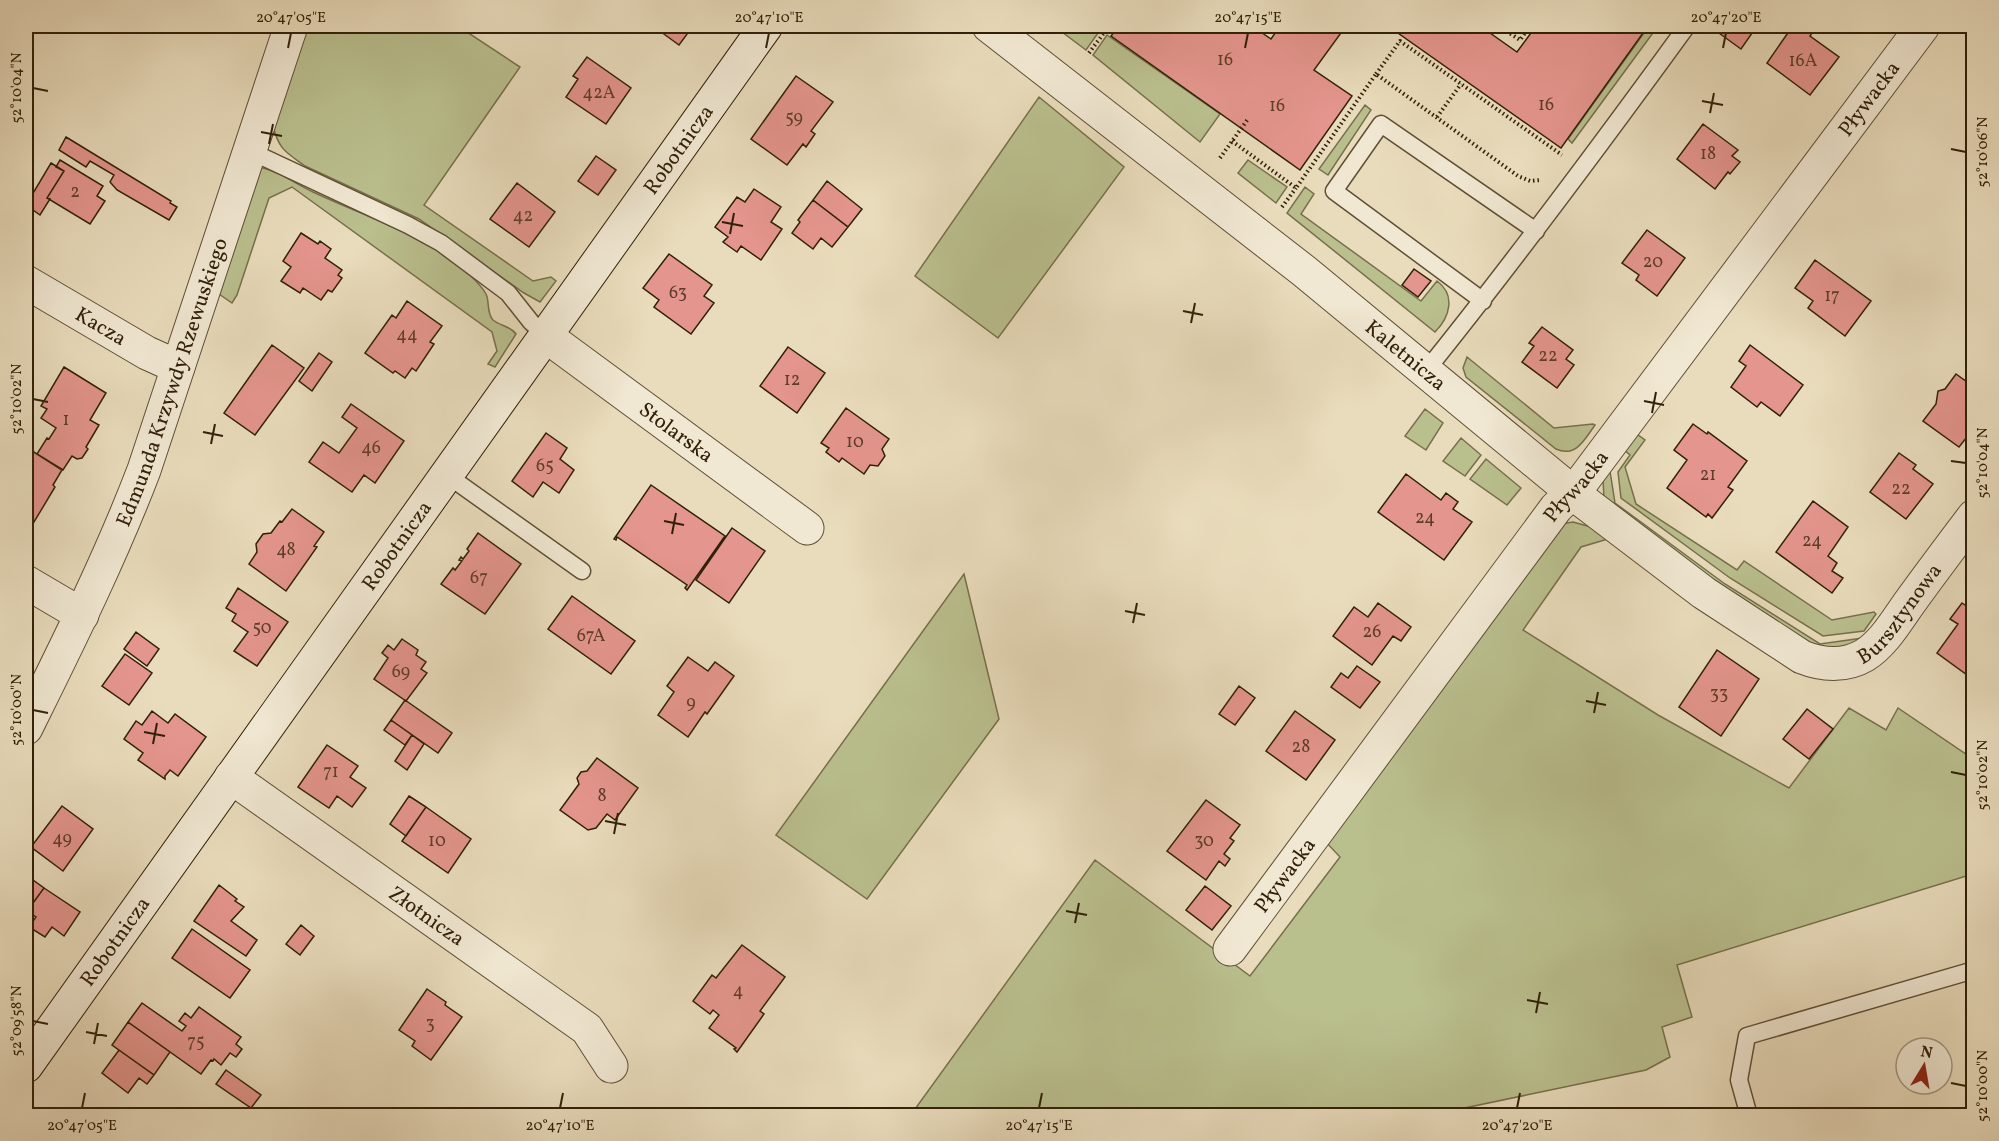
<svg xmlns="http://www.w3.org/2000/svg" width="1999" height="1141" viewBox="0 0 1999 1141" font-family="Vollkorn,serif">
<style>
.green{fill:#babf8e;stroke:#76704b;stroke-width:1.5}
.building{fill:#e4958d;stroke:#312008;stroke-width:1.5}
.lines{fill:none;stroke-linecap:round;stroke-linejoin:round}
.lane-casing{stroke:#5f4f35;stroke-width:19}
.street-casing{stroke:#5f4f35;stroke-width:35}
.secondary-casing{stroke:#312008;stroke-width:35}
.path{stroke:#312008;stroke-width:4;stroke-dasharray:1.5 3;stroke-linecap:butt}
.lane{stroke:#f1e8d3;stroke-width:16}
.street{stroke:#f1e8d3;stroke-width:33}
.secondary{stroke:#f1e8d3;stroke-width:33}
.ticks{fill:none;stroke:#312008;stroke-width:2}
.labels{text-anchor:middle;stroke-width:4.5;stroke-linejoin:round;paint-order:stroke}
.number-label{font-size:18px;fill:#5e3d29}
.street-label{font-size:21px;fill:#312008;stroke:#f1e8d3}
.neatline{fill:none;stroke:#312008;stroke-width:2}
.ticks-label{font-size:15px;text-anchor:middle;fill:#312008}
</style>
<rect width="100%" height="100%" fill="#e9dcbc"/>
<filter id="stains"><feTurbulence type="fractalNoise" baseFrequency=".00333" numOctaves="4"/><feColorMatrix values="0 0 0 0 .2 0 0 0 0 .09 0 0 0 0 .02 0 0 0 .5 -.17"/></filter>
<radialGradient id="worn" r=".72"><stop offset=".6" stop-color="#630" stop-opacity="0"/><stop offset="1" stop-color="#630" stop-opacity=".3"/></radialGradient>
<path class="green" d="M307,26H458L520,67L424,205L533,281L551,277L556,281L540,302L524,293L419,219L305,166C286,152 279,150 273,126Z
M1054,26H1103L1086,50Z
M1649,26H1658L1572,143L1568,139Z
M1107,35L1220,114L1200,142L1093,55Z
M1039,97L1124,167L998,338L915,276Z
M1365,105L1371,110L1328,175L1319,169Z
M1248,160L1287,187L1276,203L1238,173Z
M259,167C279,171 294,183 313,192C364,216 430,237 471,276C476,281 483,288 486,294C490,302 486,312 493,320C500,326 511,326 516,334L495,367L488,364L497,351L492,332L292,187L269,198L237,295L232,303L216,292Z
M1305,187L1314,194L1301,214L1421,301L1437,281C1456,295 1450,317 1435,332L1287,213Z
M1467,357L1554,428L1593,424L1595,425C1585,439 1576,458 1556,449L1466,377L1463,368Z
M1425,409L1443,423L1426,450L1405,436Z
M1634,432L1645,440L1625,467L1636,504L1737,570L1744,561L1832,620L1874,612L1876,614L1864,631L1823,636L1730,578L1621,498L1618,472L1630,455L1623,449Z
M1461,438L1481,455L1465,476L1443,461Z
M1486,459L1521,488L1507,505L1470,479Z
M1610,471L1615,503L1725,584L1820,644L1863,638L1861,642L1826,652L1758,613L1604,499L1603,479Z
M1573,522L1591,527L1608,539L1581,547L1523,630L1658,715L1789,788L1849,708L1886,730L1898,708L1973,759V874L1677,965L1692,1017L1662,1027L1670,1057L1646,1070L1431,1115L910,1116L1095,860L1250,976L1340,857L1325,841L1561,524Z
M964,574L999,719L867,899L776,835Z"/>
<path class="building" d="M660,26H693L679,45L657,29Z
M1119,26H1252L1271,39L1280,26H1346L1314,70L1352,96L1300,170L1111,36Z
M1388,26H1480L1517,52L1536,26H1648L1561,148Z
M1714,26H1757L1741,49L1712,28Z
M1790,26H1807L1814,30L1810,36L1839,57L1810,95L1767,63L1792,27Z
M587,57L631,88L606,124L566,97L578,79L573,76Z
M796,76L833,102L811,131L815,134L806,147L803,144L787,165L751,139Z
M1703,124L1738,150L1732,156L1740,162L1730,174L1728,172L1715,189L1677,159Z
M66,137L171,201L170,203L177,207L169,220L117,190L110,182L114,175L90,161L86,167L59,150Z
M596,156L616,170L598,195L578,181Z
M60,160L103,186L97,196L105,201L90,224L47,198L64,171L56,167Z
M51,163L64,171L47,198L50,199L40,215L26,205Z
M827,181L862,209L848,227L813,200Z
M517,183L555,212L529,247L490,219Z
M754,189L781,207L771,222L782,229L761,260L741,246L737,252L723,242L728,237L715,227L737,197L745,202Z
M813,200L848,227L832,247L821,238L813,249L792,233L800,222L798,220Z
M1647,230L1685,258L1657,296L1636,280L1639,275L1622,263Z
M301,233L318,244L320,241L331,249L325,258L342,270L338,275L342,278L332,292L328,290L321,300L303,288L300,293L281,281L291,267L283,261Z
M669,254L712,285L704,296L714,303L691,334L654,307L659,300L643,288Z
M1815,260L1871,301L1845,336L1808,308L1813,301L1795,288Z
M1414,269L1431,281L1418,297L1402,285Z
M407,301L442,326L430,342L434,344L416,371L412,368L405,378L395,371L393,373L365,353L392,315L396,318Z
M1542,327L1573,350L1566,359L1574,365L1557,388L1522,362L1534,346L1529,343Z
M272,345L304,368L255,435L224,413Z
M1750,345L1803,385L1780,416L1761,402L1757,407L1731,387L1746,366L1739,361Z
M788,347L825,373L797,413L760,386Z
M319,353L332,362L312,391L299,381Z
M64,367L106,393L90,420L99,425L86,447L88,449L82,458L77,459L72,456L63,470L37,454L47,438L49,439L56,428L41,418L47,409L41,406Z
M1956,374L1974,387V428L1959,447L1923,421L1936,404L1938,391L1945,389Z
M351,404L404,441L375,483L364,475L352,492L309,462L323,442L339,453L357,428L342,417Z
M846,408L889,439L882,449L885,456L878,466L870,465L864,474L842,458L839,462L826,452L829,448L821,443Z
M1693,424L1707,434L1708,432L1747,461L1728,487L1733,490L1712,518L1708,514L1706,517L1667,488L1687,460L1674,450Z
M546,433L567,448L560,459L574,470L559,493L543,482L533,497L512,481Z
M26,447L62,470L53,485L55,487L31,527L26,523Z
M1899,453L1916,465L1913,469L1933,484L1906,519L1870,492Z
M1406,474L1441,500L1446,493L1458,502L1453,509L1472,522L1444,560L1378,512Z
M651,485L725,536L687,590L685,588L687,585L617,537L616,540L614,539Z
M1813,501L1848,527L1828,556L1837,563L1832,571L1843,578L1832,593L1776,552Z
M292,509L324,532L314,546L317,547L286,591L249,564L257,552L256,544L263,534L271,533L280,521L282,522Z
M732,528L765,551L729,603L696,580Z
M478,533L521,564L485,614L441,584L453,568L455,570L462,561L459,560L461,557L463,559L469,551L467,549Z
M238,588L288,622L257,666L234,651L248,632L232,621L236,614L226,608Z
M572,596L635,641L611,674L548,629Z
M1378,603L1411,627L1401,641L1393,636L1372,665L1333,636L1354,607L1368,617Z
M1962,603L1974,611V680L1937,653L1958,624L1950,619Z
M136,632L159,649L147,666L124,649Z
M402,639L418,650L416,655L426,662L421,669L427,673L406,701L374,679L388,658L382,653L388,645L394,650Z
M1717,650L1759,679L1721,736L1679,707Z
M125,654L152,673L129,705L102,686Z
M688,657L708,671L715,662L734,676L707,714L705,712L688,737L658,715L674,692L667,686Z
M1357,666L1380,682L1360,708L1331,687L1341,673L1348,678Z
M1239,686L1255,698L1235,725L1219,714Z
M405,700L452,733L438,753L391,720Z
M1807,709L1833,729L1809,759L1783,739Z
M152,711L168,723L175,714L206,737L178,776L170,770L165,776V779L138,760L143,753L124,739L136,721L142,725Z
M1295,711L1335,740L1306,780L1266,751Z
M391,720L412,735L405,745L384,730Z
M412,735L424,744L407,770L395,761Z
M327,745L358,766L350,777L366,788L352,807L337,796L329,808L298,787Z
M597,758L638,788L615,820L607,814L596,828L588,830L560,810L579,784L577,778L581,772L587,771Z
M409,796L426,807L406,836L390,824Z
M1206,800L1240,825L1230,838L1234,841L1224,854L1230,859L1225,866L1219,861L1206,880L1167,851Z
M62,806L93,829L63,871L31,847Z
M426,807L471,839L448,873L402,841Z
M26,875L44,888L31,906L26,903Z
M219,885L237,899L235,901L244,907L231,921L257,940L246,956L194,921Z
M1205,886L1231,906L1212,930L1186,910Z
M44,888L80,912L64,936L52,927L45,937L29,927L36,917L27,911Z
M301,925L314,936L300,955L286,944Z
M192,929L250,970L230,998L172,958Z
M742,945L785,977L760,1011L764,1014L737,1052L734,1049L736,1048L709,1028L719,1015L713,1010L710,1014L693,1001L712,975L716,978Z
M427,989L446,1002L445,1005L462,1017L431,1060L412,1046L415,1041L399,1030Z
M142,1003L182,1031L186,1026L179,1021L185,1013L191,1018L199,1007L241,1037L236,1044L242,1049L236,1057L230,1053L221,1065L214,1059L213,1061L211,1060L201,1074L128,1022Z
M128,1022L170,1052L154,1075L112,1045Z
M119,1050L154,1075L147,1084L139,1078L128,1093L102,1073Z
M226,1070L261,1095L251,1108L216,1084Z"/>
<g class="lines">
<g class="lane-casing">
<path id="lane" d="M250,151L408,225L441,243L508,293L531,322L546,336
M1483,301L1334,191L1381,124L1536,231
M1425,372C1516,259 1602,143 1687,26
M447,475L582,571
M1749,1116L1739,1080L1747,1036L1974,970"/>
</g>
<g class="street-casing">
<g id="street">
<path id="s1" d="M989,26L1304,271L1583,501L1704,593L1802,657C1822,665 1845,667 1865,655C1884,643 1897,620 1910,602C1931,573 1952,545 1974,516"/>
<path id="s2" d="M26,282L147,353L178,367"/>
<path id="s3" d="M546,336L807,528"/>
<path d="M26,582L82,615"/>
<path id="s4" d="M26,728C68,643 110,559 144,470L291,26"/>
<path id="s5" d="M231,777L587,1029L611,1066"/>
<path id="s6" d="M1230,949L1556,508L1581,483L1923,26"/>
</g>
</g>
<g class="secondary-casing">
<g id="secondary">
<path id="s7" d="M26,1066L766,26"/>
</g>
</g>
<path class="path" d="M1499,26L1520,40L1530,26
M1089,53L1109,26
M1376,74L1400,41L1562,155
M1437,117L1461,84
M1232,141L1296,188L1376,74L1518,176L1530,181L1541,180
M1220,158L1248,119
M1282,207L1296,188"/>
<use href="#lane" class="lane"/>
<use href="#street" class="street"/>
<use href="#secondary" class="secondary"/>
</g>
<path class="ticks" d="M288,48L291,33M766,48L769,33M1245,48L1248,33M1723,48L1726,33M33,88L48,91M1702,101L1723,105M1710,113L1714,93M261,132L282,136M269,144L273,124M1951,149L1966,152M722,222L743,226M730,234L734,213M1183,311L1203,315M1191,323L1195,303M33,399L48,402M1644,401L1664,405M1652,413L1656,392M203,432L223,436M211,444L215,424M1951,461L1966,463M664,521L684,525M672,534L676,513M1125,611L1145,615M1133,623L1137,603M1586,701L1606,705M33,710L48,713M1594,713L1598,692M144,732L165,736M153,744L157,723M1951,772L1966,775M605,821L626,825M614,834L618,813M1066,911L1087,915M1075,923L1079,903M1527,1000L1548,1004M1536,1013L1540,992M33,1021L48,1024M86,1032L107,1036M94,1044L98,1023M1951,1083L1966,1086M82,1108L85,1093M560,1108L563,1093M1039,1108L1042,1093M1517,1108L1520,1093"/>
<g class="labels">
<g class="number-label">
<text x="1225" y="65">16</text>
<text x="1803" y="66">16A</text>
<text x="599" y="98">42A</text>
<text x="1546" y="110">16</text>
<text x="1277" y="111">16</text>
<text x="794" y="123">59</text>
<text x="1708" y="159">18</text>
<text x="75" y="197">2</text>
<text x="523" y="221">42</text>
<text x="1653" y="267">20</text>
<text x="678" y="298">63</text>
<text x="1832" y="301">17</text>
<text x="407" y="340">44</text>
<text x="1548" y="361">22</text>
<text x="792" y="385">12</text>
<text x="66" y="425">1</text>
<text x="855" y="447">10</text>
<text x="371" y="453">46</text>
<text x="545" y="471">65</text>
<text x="1708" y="480">21</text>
<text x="1901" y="494">22</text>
<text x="1425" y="523">24</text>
<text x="1812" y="546">24</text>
<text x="286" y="555">48</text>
<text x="479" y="583">67</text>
<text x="262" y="633">50</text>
<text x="1372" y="637">26</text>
<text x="591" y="641">67A</text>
<text x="401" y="677">69</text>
<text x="1719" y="699">33</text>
<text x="691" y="708">9</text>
<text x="1301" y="752">28</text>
<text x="331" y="777">71</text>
<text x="602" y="801">8</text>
<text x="62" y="844">49</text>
<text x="437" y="846">10</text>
<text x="1204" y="846">30</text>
<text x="738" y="996">4</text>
<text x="430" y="1029">3</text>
<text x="196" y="1047">75</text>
</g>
<g class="street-label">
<text dy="7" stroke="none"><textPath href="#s6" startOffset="1064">Pływacka</textPath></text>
<text dy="7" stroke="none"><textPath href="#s7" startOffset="1125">Robotnicza</textPath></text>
<text dy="7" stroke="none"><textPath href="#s2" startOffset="87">Kacza</textPath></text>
<text dy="7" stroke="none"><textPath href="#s1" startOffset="531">Kaletnicza</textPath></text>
<text dy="7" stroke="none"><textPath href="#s4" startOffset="376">Edmunda Krzywdy Rzewuskiego</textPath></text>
<text dy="7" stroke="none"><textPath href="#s3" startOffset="162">Stolarska</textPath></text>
<text dy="7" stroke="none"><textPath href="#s6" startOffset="578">Pływacka</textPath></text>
<text dy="7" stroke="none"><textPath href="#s7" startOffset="639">Robotnicza</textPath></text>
<text dy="7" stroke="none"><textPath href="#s1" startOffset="1149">Bursztynowa</textPath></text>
<text dy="7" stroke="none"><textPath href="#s6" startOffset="92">Pływacka</textPath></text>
<text dy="7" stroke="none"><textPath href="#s5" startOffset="240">Złotnicza</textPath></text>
<text dy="7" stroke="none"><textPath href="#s7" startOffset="153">Robotnicza</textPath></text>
</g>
</g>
<rect width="1999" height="1141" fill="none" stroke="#e9dcbc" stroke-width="66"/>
<g transform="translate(1924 1066) rotate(11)"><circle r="28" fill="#f1e8d3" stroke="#a49882" stroke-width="1.5"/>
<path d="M0-4.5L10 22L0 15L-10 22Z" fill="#8f2418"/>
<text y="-9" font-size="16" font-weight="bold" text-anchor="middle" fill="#312008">N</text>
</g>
<rect x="33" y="33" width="1933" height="1075" class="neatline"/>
<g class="ticks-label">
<text x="291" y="22">20°47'05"E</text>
<text x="769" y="22">20°47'10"E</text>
<text x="1248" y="22">20°47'15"E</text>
<text x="1726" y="22">20°47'20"E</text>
<text transform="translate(16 88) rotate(-90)" y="5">52°10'04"N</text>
<text transform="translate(1982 152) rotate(-90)" y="5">52°10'06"N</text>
<text transform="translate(16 399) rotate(-90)" y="5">52°10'02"N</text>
<text transform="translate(1982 463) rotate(-90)" y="5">52°10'04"N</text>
<text transform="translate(16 710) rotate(-90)" y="5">52°10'00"N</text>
<text transform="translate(1982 775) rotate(-90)" y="5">52°10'02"N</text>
<text transform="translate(16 1021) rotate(-90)" y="5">52°09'58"N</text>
<text transform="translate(1982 1086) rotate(-90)" y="5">52°10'00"N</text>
<text x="82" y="1130">20°47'05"E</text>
<text x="560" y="1130">20°47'10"E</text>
<text x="1039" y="1130">20°47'15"E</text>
<text x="1517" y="1130">20°47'20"E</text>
</g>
<rect width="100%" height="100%" filter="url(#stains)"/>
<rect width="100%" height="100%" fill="url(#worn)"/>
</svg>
